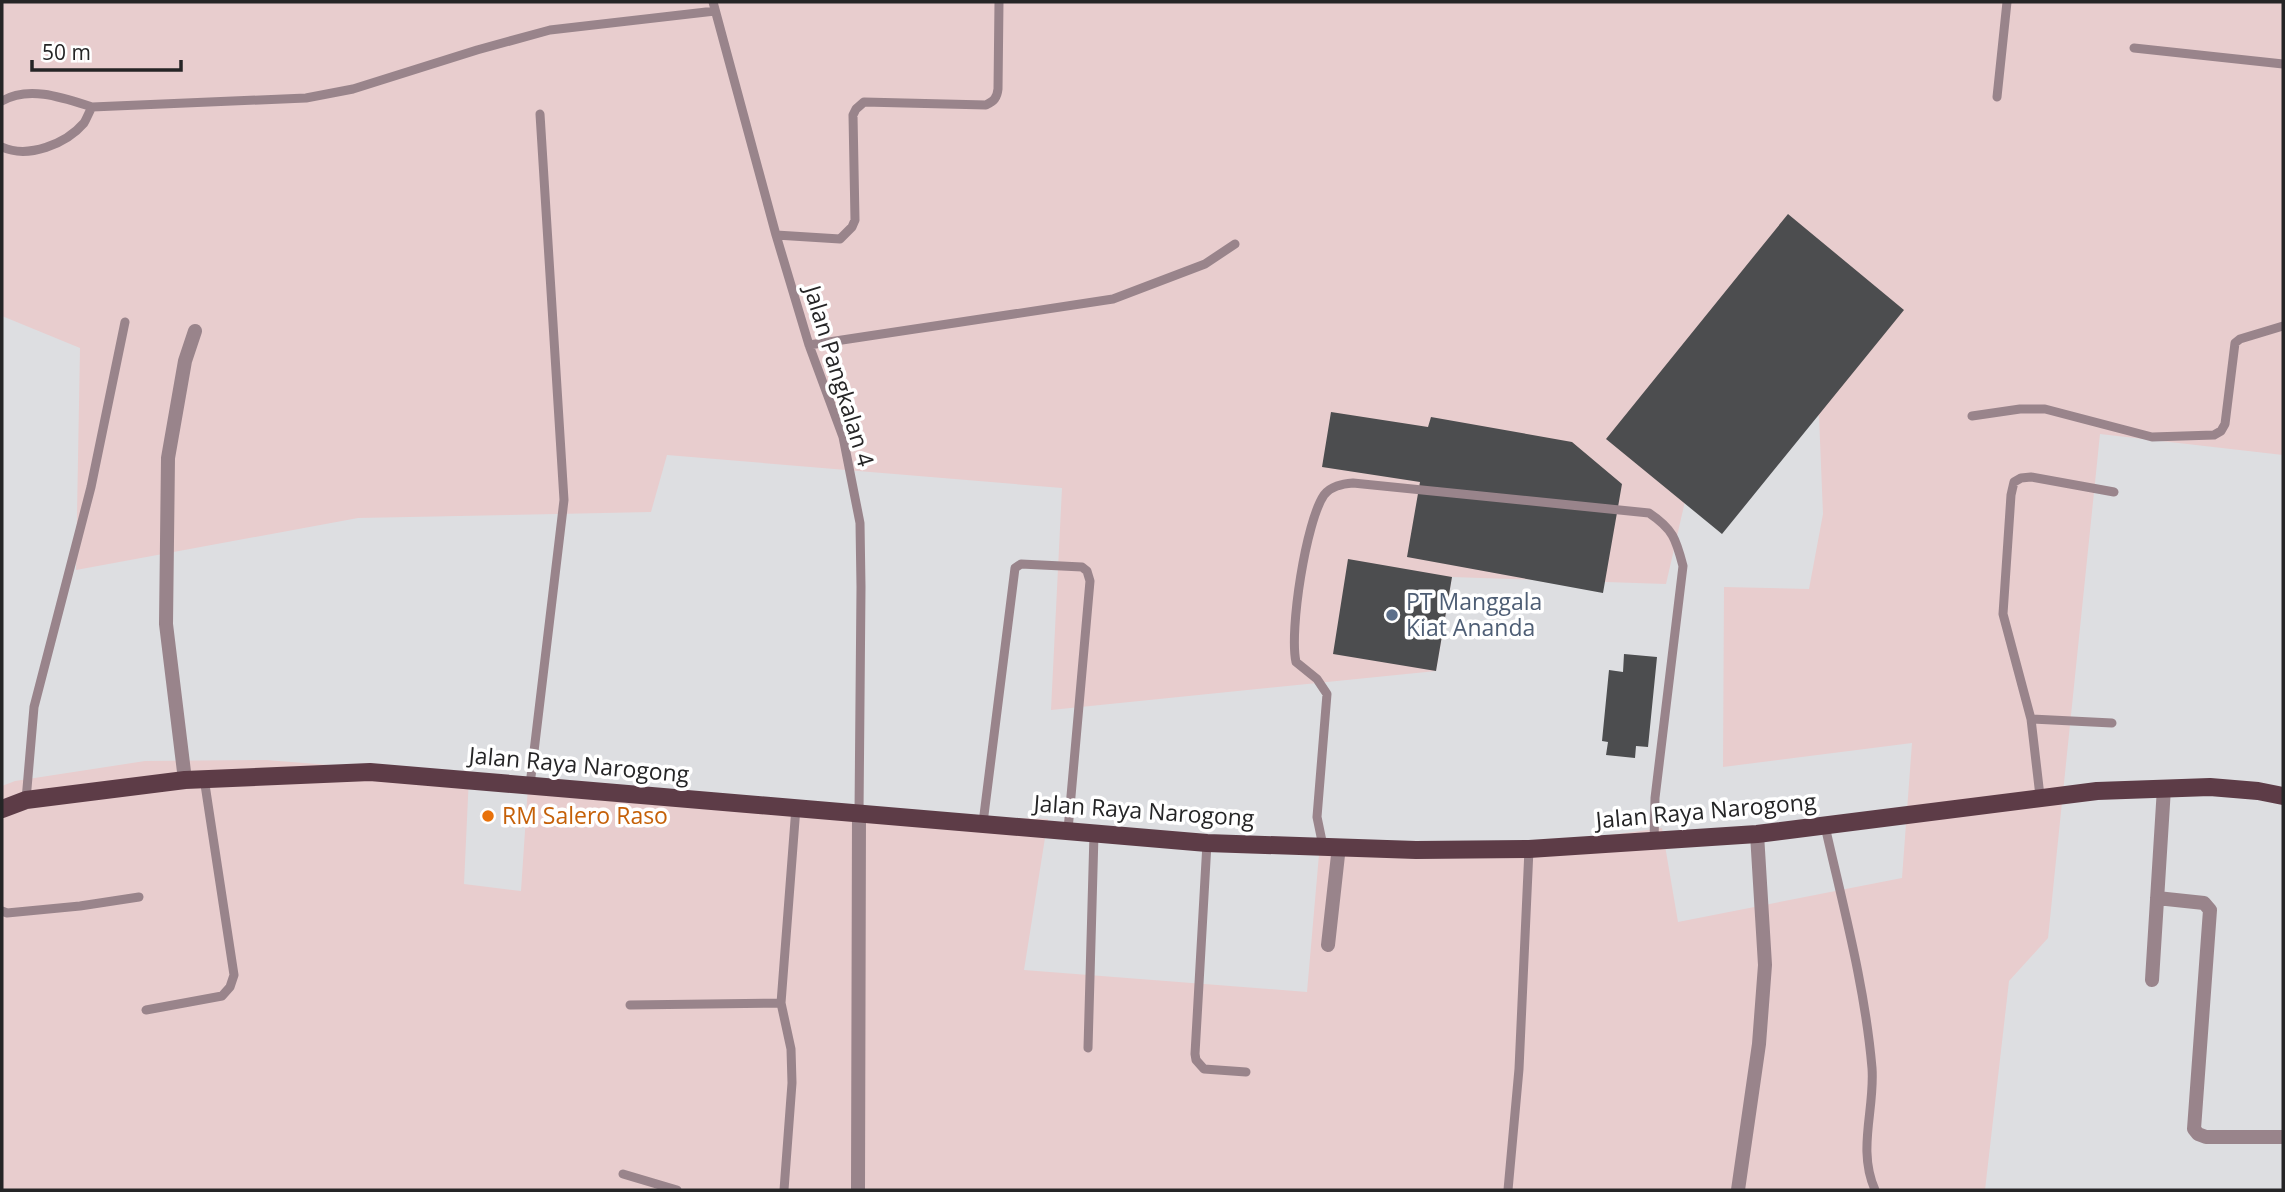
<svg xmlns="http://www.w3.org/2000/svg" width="2285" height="1192" viewBox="0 0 2285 1192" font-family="'Open Sans',sans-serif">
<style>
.industrial{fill:#e8cdce}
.building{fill:#4c4d4f}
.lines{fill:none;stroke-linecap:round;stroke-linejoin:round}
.service{stroke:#99848b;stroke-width:9}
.minor{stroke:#99848b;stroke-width:14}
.primary{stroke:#5d3c47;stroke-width:18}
.service-dot{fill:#5c6f8a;stroke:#fff;stroke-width:2.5}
.food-dot{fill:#e8710a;stroke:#fff;stroke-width:2.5}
.labels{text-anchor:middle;stroke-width:7;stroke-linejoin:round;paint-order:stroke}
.street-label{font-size:23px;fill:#252526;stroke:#fff}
.service-label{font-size:23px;fill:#4e5e75;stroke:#fff;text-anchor:start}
.food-label{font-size:23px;fill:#c56008;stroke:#fff;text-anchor:start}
</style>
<rect width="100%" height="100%" fill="#dddee1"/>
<path class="industrial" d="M2,2H2283V455L2100,434L2048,938L2009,981L1985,1190H2V786L15,781L145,761L266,760L469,776L464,884L521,891L528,786L721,810L1048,819L1024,970L1307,992L1320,843L1449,857L1662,828L1678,922L1902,878L1912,743L1723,767L1724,587L1809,589L1823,514L1819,416L1749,401L1697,449L1666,584L1452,577L1436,671L1051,710L1062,488L667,455L651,512L358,518L76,570L80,348L2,316Z"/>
<path class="building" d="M1788,214L1904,310L1722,534L1606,439Z
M1331,412L1428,427L1431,417L1572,442L1622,484L1603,593L1407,557L1420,482L1322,467Z
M1348,559L1452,577L1436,671L1333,654Z
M1624,654L1657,657L1648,747L1636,746L1635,758L1606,755L1608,742L1602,741L1609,670L1623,672Z"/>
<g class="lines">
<path class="service" d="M713,2L776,235L809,345L843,437L860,523L861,587L859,813
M2134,48L2283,64
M1997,97L2007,2
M2,101C29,85 64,98 92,107L306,98L353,89L477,50L550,30L715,11
M2,147C28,159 66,144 84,123C87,118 89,112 92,107
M776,235L840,239L852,227L855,220L853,115L856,109L864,102L986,105C994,101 997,98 998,89L999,2
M809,345L1113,299L1205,264L1235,244
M1972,416L2020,409H2045L2152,437L2214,435L2221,431L2225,424L2235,343L2240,339L2283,326
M2031,719L2112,723
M530,785L564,500L540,114
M2040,796L2031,719L2003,614L2011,495L2014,482L2021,478L2031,477L2114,492
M26,800L34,707L91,487L125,322
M983,823L1015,568L1021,564L1082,567L1087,571L1090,581L1068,830
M1825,826C1843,906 1865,986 1872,1068C1875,1110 1857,1149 1875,1190
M1207,843L1195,1054L1196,1060L1204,1069L1246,1072
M1323,846L1317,817L1327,694L1317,679L1296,662C1289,631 1306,521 1324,495C1331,486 1342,484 1353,483L1649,513C1673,529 1676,539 1683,566L1655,798L1654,842
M2,911L7,913L80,906L139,897
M781,1003L791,1049L792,1083L784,1190
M630,1005L781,1003L796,807
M146,1010L222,996L230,987L234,975L204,778
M1088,1048L1094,834
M623,1174L677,1190
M1508,1190L1519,1069L1529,849"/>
<path class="minor" d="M185,780L166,624L168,458L185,361L195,331
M2157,898L2204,903L2210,910L2194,1129L2198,1134L2206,1137H2283
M1328,945L1339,846
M2152,980L2164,788
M858,1190L859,813
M1738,1190L1759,1044L1765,965L1757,834"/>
<path class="primary" d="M2,809L26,800L185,780L370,772L1207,843L1416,850L1529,849L1757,834L2097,791L2210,787L2258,791L2283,796"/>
</g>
<circle class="service-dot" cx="1392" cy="615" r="7"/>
<circle class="food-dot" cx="488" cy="816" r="7"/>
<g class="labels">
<g class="street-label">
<text transform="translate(839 376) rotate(73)" y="8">Jalan Pangkalan 4</text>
<text transform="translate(579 765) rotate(5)" y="8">Jalan Raya Narogong</text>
<text transform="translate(1144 811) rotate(4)" y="8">Jalan Raya Narogong</text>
<text transform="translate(1706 811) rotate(-5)" y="8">Jalan Raya Narogong</text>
</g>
<g class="service-label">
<text x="1406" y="610">PT Manggala<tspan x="1406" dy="26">Kiat Ananda</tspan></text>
</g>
<g class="food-label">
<text x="502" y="824">RM Salero Raso</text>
</g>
</g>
<rect width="2285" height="1192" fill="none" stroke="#252526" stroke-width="7"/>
<path d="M32 60v10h149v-10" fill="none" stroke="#252526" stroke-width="3.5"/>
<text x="42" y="60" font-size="21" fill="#252526" stroke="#ffffff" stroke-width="5" paint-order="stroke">50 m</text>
</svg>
